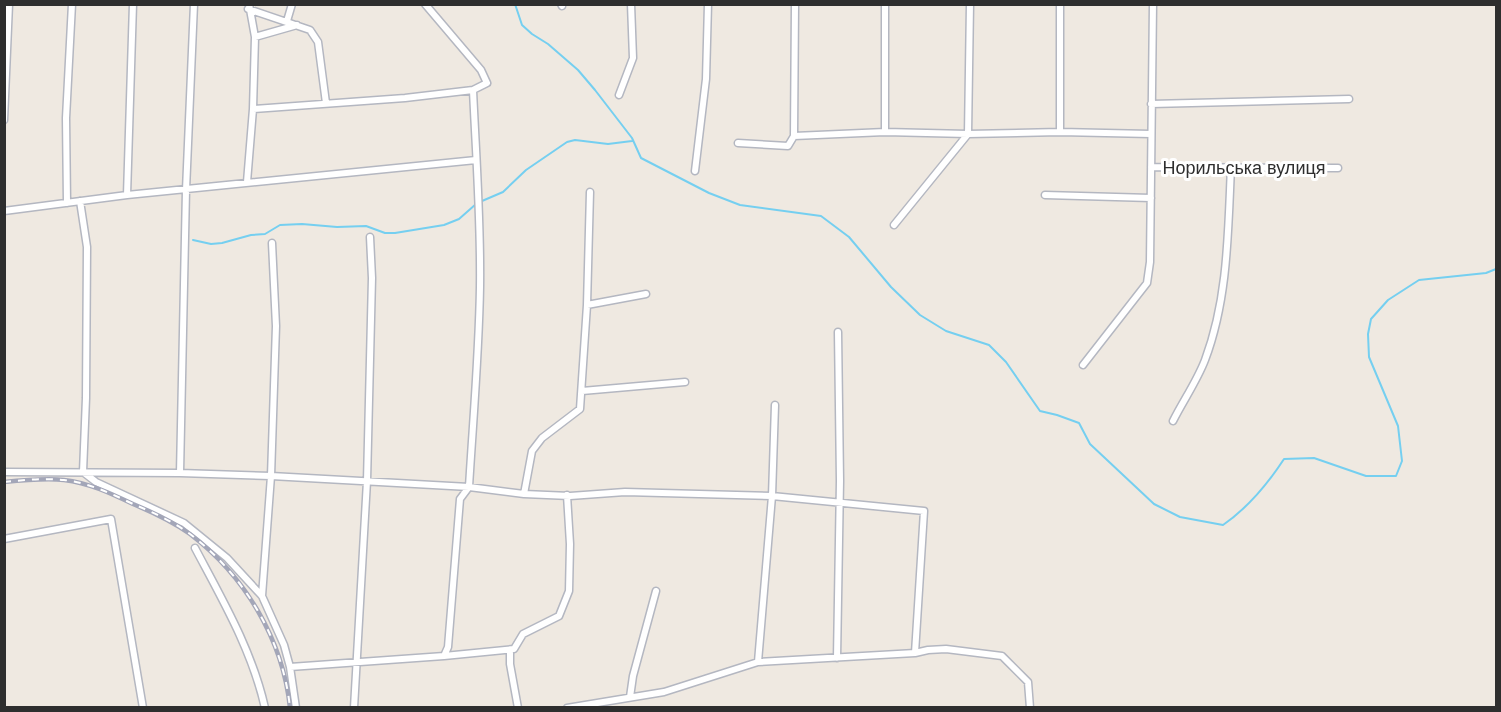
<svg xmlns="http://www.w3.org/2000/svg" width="1501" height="712" viewBox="0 0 1501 712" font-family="Helvetica,sans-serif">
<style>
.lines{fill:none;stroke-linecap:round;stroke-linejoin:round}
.stream{stroke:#75cff0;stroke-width:2}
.minor-casing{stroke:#b4b7c1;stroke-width:9}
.minor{stroke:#fff;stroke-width:6}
.rail-casing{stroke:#a3a6b8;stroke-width:4.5}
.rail{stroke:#fff;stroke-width:2;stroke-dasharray:7;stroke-linecap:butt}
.labels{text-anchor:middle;stroke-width:6;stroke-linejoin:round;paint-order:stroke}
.street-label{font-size:18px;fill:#2e2e2e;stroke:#fff}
</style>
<rect width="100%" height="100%" fill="#efe9e1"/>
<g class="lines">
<path class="stream" d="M515,4L522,25L532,34L548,44L578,70L595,90L632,138L641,158L709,193L740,205L821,216L849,237L891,287L920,315L946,331L989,345L1006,362L1040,411L1057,415L1079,423L1090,444L1154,504L1180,517L1223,525C1249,507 1267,485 1284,459L1314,458L1366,476H1396L1402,461L1398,426L1369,357L1368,334L1371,319L1388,300L1419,280L1486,273L1496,269
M482,201L503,192L526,170L567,142L575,140L608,144L632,141
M193,240L211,244L222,243L251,235L265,234L280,225L302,224L337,227L366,226L385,233H395L444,225L459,219L476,204"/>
<g class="minor-casing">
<path id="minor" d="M561,4L562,6
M248,9L310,30L318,42L326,103
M287,21L292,4
M255,37L297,25
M619,95L633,58L631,4
M1151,104L1349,99
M253,109L405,98L473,90L487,83L481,70L425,4
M4,120L9,4
M885,132V4
M1060,132V4
M794,136L885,132L968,134L1060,132L1151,134
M738,143L788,146L794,136L795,4
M1151,167L1338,168
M695,171L706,79L708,4
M247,182L253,109L255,37L249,4
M127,195L133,4
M1045,195L1151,198
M80,201L87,247L86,398L83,472L96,482L184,523L227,558L262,596L284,645L290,667L444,656L448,647L460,499L469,487C473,421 479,353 480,287C481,221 476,156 473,90
M67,203L66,118L72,4
M4,211L127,195L476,160
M894,225L968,134L970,4
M587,305L646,294
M1083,365L1147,283L1150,262L1153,4
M582,391L685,382
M1173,421C1183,401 1197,381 1205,360C1228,299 1228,232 1231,167
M4,472L180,473L271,476L469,487L524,494L570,496L625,492L772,496L924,511L915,653
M180,473L186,190L194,4
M524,494L532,451L542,438L580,409L587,305L590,192
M4,539L111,519L143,708
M195,548C222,599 252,650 265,708
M262,596L271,476L276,326L272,243
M510,651V664L518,708
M444,656L514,649L523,634L559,616L569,591L570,544L567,495
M837,658L840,481L838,332
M758,662L772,496L775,405
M290,667L296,708
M630,697L633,676L656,591
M354,708L367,481L372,278L370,237
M567,708L664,692L758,662L915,653L928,650L946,649L1002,656L1028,682L1030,708"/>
</g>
<use href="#minor" class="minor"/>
<g class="rail-casing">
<path id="rail" d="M4,482C24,480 44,478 64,480C89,483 110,493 133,504C152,512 172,521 190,534C244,575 283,639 290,708"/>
</g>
<use href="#rail" class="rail"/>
</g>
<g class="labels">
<g class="street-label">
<text x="1244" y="174">Норильська вулиця</text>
</g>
</g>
<rect width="1501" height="712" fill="none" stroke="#2e2e2e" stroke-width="12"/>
</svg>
